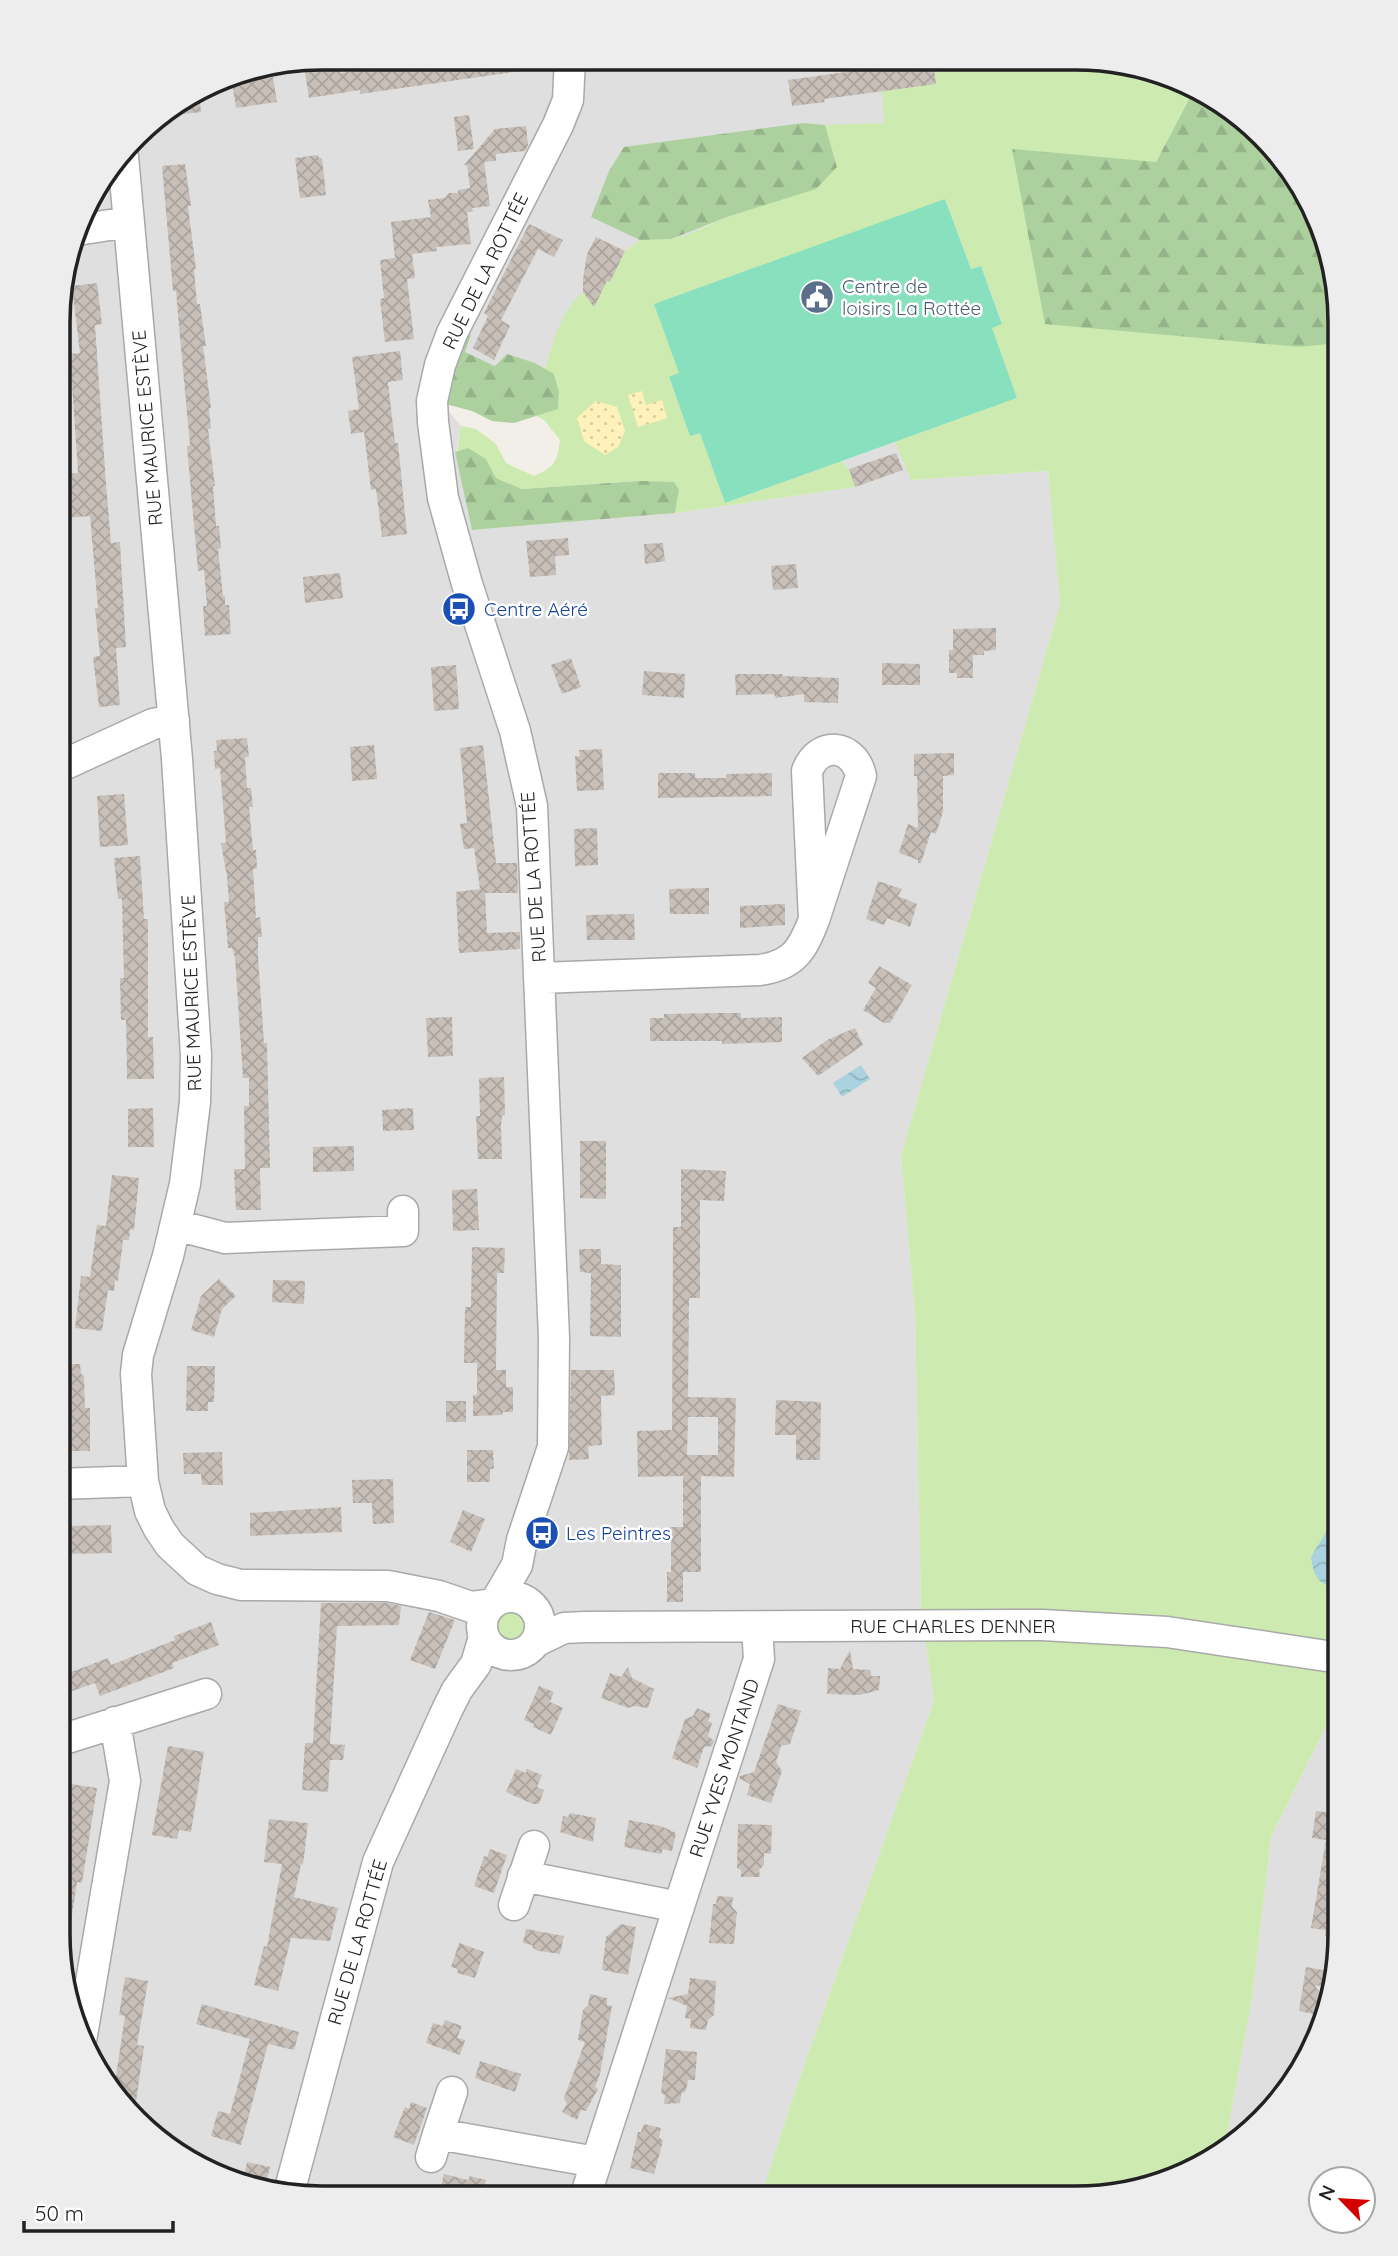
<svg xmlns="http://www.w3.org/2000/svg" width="1398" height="2256" viewBox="0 0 1398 2256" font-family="Quicksand,sans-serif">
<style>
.residential{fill:#e0dfdf}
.grass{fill:#cdebb0}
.forest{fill:url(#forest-firs)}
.sand{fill:url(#sand-dots)}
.pitch{fill:#88e0be}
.water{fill:url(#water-waves)}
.building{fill:url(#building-cross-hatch);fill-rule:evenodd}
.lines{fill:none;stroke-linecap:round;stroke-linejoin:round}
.minor-casing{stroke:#a9a9a9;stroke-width:33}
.minor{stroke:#fff;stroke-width:30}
.labels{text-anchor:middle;stroke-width:5;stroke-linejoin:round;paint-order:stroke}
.street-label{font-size:19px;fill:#222;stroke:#fff}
.service-label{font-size:19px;fill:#4e5e75;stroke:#fff;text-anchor:start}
.transit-label{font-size:19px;fill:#164399;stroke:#fff;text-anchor:start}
.rim{fill:none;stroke:#222;stroke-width:3.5}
</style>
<defs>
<pattern id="forest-firs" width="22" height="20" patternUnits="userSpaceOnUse" patternTransform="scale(1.75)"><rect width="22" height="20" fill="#add19e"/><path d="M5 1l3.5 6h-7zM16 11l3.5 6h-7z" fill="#95b388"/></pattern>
<pattern id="sand-dots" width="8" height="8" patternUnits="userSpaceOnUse" patternTransform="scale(1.75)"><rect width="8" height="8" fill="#fff1ba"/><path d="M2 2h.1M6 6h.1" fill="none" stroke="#dacea0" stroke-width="1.8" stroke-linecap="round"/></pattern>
<pattern id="water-waves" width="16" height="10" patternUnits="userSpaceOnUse" patternTransform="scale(1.75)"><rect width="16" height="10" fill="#aad3df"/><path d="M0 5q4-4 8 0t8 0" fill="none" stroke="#92b5bf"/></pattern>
<pattern id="building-cross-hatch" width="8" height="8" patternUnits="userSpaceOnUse" patternTransform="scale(1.75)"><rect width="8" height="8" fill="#c7bfb8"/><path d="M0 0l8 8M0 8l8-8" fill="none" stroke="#aba49e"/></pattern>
</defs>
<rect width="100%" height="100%" fill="#f2efe9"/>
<path class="residential" d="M322,58L932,60L936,84L884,123L607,282L596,304L576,298L551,348L545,369L535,363L495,366L465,352L471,336L442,403L461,426L456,453L472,530L675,513L855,487L849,469L842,461L895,442L912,480L1048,471L1060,604L901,1156L915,1314L921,1608L934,1701L794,2094L761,2197L288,2196L220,2178L161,2143L112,2095L78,2035L58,1934L60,288L85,205L147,123L221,78Z
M1340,1698V1952L1320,2035L1286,2095L1237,2143L1224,2151L1252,1998L1271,1837Z"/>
<path class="grass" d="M985,60H1090L1089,70L1183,81L1195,88L1156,162L1328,344L1340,336V1698L1271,1837L1252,1998L1224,2151L1177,2178L1077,2198L761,2197L794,2094L934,1701L921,1608L915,1314L901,1156L1060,604L1048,471L911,480L895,442L1017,398L991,327L1002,323L981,266L971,269L945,199L679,374L669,378L690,435L700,432L725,503L842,461L849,469L855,487L675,513L679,490L638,481L522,489L496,478L486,459L457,452L461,426L476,429L496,444L506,463L534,476C555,467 557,462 560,440L544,420L535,415L558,408L559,392L554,375L545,369C552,344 562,309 583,292L596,303L607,281L610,282L625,251L640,240L671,239L687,235L837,167L825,125L884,123L882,91L935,84L934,73Z
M493 1626a18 18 0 1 1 36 0a18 18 0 1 1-36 0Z"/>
<path class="forest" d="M1090,60H1111L1183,81L1089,70Z
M1195,88L1237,113L1286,161L1320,221L1340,322V336L1328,344L1300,347L1045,324L1012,149L1156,162Z
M803,123L825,125L837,167L816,189L730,216L671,239L640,240L591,217L609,171L624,147Z
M463,332L471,335L465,352L495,366L507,354L535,363L554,374L559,392L558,409L514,423L492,421L472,411L442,403Z
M468,448L486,459L496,478L522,489L638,481L674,482L679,490L675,513L472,530L455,452Z"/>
<path class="sand" d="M642,391L646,405L662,400L667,418L638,427L628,395Z
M596,401L617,407L625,431L618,447L605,455L584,441L577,418Z"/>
<path class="pitch" d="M945,199L971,269L981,266L1002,324L992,328L1017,398L725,503L700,433L690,436L669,377L679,373L654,304Z"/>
<path class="water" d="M861,1065L870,1079L842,1097L833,1083Z
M1340,1430V1584C1319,1590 1313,1574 1311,1557C1318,1544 1328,1532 1332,1517C1337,1493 1323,1448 1340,1430Z"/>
<path class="building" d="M448,58H542V68L360,94V90L309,98L305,72L339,67L340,73Z
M933,60L936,84L824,99L825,102L792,106L788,80Z
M273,77L277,102L236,108L232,82Z
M199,92L201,112L158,117L188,98Z
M469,115L474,149L458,151L454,117Z
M526,126L528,145L525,151L496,154V161L484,162L490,206L472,208L473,212H467L471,244L436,247L437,251L412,254L415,278L407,279L414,339L385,342L380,299L384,298L380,260L395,258L391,222L431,217L428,200L445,198L449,193H458V190L470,188L467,165H464L495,129Z
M318,155L319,158H322L326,195L300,198L295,158Z
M185,164L191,206H188L196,269H194L197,304H200L206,346H203L211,408H209L211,429H208L215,486H213L216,526H219L221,548L218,549L223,596H225V605H229L231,634L205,636L203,606H207L204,570L198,571L187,446L190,445L180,337L176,291H173L162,166Z
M529,224L563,240L554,257L538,249L501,320L510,326L494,360L473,348L488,316L484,313Z
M596,237L625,251L610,282L607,281L594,307L583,292V279L587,254Z
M97,283L102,324L95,325L106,484L111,543L120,542L126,647L116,648L120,705L99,707L93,657L100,656L95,608H98L90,516L66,518L65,498H69L67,474L78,473L70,354L80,353L72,286Z
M400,351L403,380L388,382L395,443H398L407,534L382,537L376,489L371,490L364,432L351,434L348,411L359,409L352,357Z
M896,453L903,470L855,487L849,469Z
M568,538L569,555L555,556L556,575L530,577L526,541Z
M663,543L665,561L645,564L644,544Z
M796,564L798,588L773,590L771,566Z
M340,573L343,598L305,603L303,577Z
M996,628V650L984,651V655H973V678H957V673H949V650H953V629Z
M571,658L581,687L562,694L551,665Z
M882,663L920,664V685H882Z
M456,665L459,709L434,711L431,667Z
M644,671L685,674L684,698L642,695Z
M735,674H782L783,676L839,678L838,703L804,702V694L776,698L774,694L736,695Z
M247,738L249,757H245L247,788H251L253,807H249L253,850H256L257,869H253L256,918L260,917L262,937H258V956L264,1043H267L270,1168H260L261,1210H236L234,1169H245L244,1106H249V1078H243L235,957L232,948H228L224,902H229L227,877L221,843H226L220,768L215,769L214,751H217L216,740Z
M374,745L377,779L352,781L350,747Z
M483,745L496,863H517L518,893H485L487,933L520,932V949L459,953L456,892L480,889L474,848L464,849L460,824L467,823L460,748Z
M602,749L604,790L577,791L575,756H580L579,750Z
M954,753V775L943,776V812L936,834L931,832L921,863H918V860L899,853L908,824L918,828L917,776H914V754Z
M658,773H695V778H726V774L772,773V796L658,798Z
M124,794L128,845L100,847L97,796Z
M597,828L598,865L575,866L574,829Z
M140,856L144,919H148V1037H153L154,1079H127L126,1020H121L120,978H124L122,899H118L114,858Z
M878,881L902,889L898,896L917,904L910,927L887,918L884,925L866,919Z
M709,888V914H670L669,889Z
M785,904V925L740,928V906Z
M634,914L635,940H587L586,915Z
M879,966L912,985L890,1023H884L863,1010L876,988L868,983Z
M721,1013H741V1018L782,1017V1042L722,1044V1041H650V1018H664V1014Z
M452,1017L453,1056L428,1057L426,1018Z
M855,1028L863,1045L818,1076L802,1058L827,1040Z
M504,1077L505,1115L502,1116L501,1126L502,1159H478L476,1116H480L479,1078Z
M153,1108L154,1147H128V1109Z
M413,1108L414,1130L383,1131L382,1110Z
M580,1141H606V1199L580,1198Z
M354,1146V1171L313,1172V1147Z
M681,1169L726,1171L724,1201L700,1200V1298H689L688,1397L736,1398L734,1477L701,1476V1572H671V1527H683V1476L638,1477L637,1431L672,1430L673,1227H681ZM688,1417H718V1455H687Z
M112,1175L139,1178L134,1230L130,1229L129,1240H123L118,1281L115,1280L114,1291L108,1290L102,1331L75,1328L81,1276L90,1277L97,1225L106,1226Z
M477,1189L479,1230L453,1231L452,1190Z
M472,1247L505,1248L504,1273H497L496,1370H506V1387H513V1412H503L502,1415L473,1416V1395H477V1363H464L465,1307H471Z
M579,1249H601V1264L621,1265V1337L590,1336L591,1273L580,1272Z
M219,1279L236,1296L222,1309L214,1337L191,1330L201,1296Z
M273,1280L305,1281L304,1304L272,1302Z
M59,1364H80L81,1374L84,1376L85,1408H90V1451H64L63,1409H58Z
M187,1366H215L214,1402H208V1411H186Z
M571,1370H614L615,1395L601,1396L602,1445L588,1446L589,1459L569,1460Z
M776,1400L821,1402L820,1460H796V1435H775Z
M446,1401H466V1422H446Z
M467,1450H493L494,1469H490V1482H467Z
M222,1452L223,1485H202L201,1474H184L183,1453Z
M393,1479L394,1523L373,1524L372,1503H353L352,1480Z
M341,1507L342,1532L250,1536V1513Z
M463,1510L485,1519L471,1552L450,1542Z
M111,1525L112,1553L67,1554L66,1526Z
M667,1572H683V1602H667Z
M321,1603H386L401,1606L399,1625L337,1626L330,1744L345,1745L343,1760H330L328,1792L302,1790L305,1743H313Z
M429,1612L455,1620L435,1669L410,1660Z
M211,1622L219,1645L172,1663L174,1668L100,1696L95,1683L58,1696V1677L108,1658L111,1665L175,1640L174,1636Z
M850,1650L853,1669L871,1670V1676H880L879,1690L860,1695L827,1694L828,1668L840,1669Z
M628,1667L632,1678L654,1689L648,1708L634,1706L628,1708L601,1698L610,1673L621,1677Z
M539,1686L554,1692L550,1702L563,1708L551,1735L533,1727L534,1724L524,1720Z
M778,1704L801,1711L790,1744L781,1746L776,1762L782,1771L771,1803L747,1795L750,1784L739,1778L740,1776L754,1772Z
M697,1708L711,1714L708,1721L712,1723L708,1736L714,1741L712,1746L704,1747L697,1768L672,1758L685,1719L693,1716Z
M168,1746L204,1752L191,1832L179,1830L177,1839L152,1835Z
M516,1769L526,1773L527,1769L542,1775L537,1787L544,1790L539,1804H533L506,1792Z
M71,1784L97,1788L82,1883L77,1882L67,1948L60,1947L58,1934V1871Z
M1316,1811L1340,1814V1936H1325V1930L1311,1928L1326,1840L1312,1838Z
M570,1813L596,1818L593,1842L560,1832L563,1816L568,1817Z
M269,1819L308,1823L303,1865L301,1864L294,1897L338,1908L330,1941L291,1938L278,1991L254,1985L264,1946L267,1947L282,1864L264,1862Z
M629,1820L661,1826L676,1833L672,1851L663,1849L661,1854L624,1847Z
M738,1824L772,1825L771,1854L764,1853V1865L759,1870L760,1877H741V1870L737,1868Z
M490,1849L507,1855L494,1893L474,1886L484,1856L487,1857Z
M717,1896L733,1897L732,1907L737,1912L734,1944L709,1943L713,1904H716Z
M621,1924L636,1927L628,1975L602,1970L606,1937Z
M526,1929L564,1936L560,1954L539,1951L533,1948L532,1945L523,1943Z
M459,1943L484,1952L475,1978L457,1973L458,1969L451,1967Z
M1306,1967L1335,1972L1332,1984L1315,1986L1328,2004L1325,2014L1318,2015L1299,2011Z
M125,1977L148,1981L137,2045L144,2046L134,2116L113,2096L125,2016L119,2015Z
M690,1978L716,1981L714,2015L708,2020L706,2030L690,2028L691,2019L685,2018L687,2006L668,1998L688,1994Z
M590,1994L607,1998V2005L612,2006L600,2074L595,2087L598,2089L586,2111L581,2110L577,2120L562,2112L567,2104L564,2098L585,2042L578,2040L583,2010L588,2005Z
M202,2004L299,2032L294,2050L268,2044L241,2145L211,2136L218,2111L230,2114L250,2039L196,2024Z
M445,2020L462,2026L457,2038L465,2040L460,2055L426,2043L433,2023L443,2026Z
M666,2049L697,2052L695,2080H688L686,2091L681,2094L680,2103L664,2104L665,2095L661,2093Z
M480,2061L521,2074L515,2092L475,2078Z
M411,2102L427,2108L414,2145L393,2137L405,2107L409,2109Z
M644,2124L661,2128L659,2137L663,2141L654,2174L630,2168L638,2132H641Z
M247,2162L270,2167L265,2186L243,2180Z
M444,2174L468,2180L470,2176L486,2180L481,2197L439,2196Z"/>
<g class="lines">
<g class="minor-casing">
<path id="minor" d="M123,156L177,759L196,1055L195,1102L185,1184L168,1256L138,1355L136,1374L143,1481L150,1511L159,1529L170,1545L197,1570L217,1579L241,1585L388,1586L439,1596L471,1607L492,1604
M77,230L129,222
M59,767L153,724L174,720
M539,978L760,970C794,965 802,950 814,920L807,771C819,740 854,744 861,776L814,920
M176,1225L225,1238L403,1231V1211
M58,1484L143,1481
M482 1626a29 29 0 1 1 58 0a29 29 0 1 1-58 0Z
M496,1601L517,1565L522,1540L553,1447L554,1338L532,806L515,731L467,584L443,498L433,422L432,401L440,365L452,333L558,125L568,100L570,58
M537,1641L564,1628L585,1627L1042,1625L1167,1632L1340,1658
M58,1741L206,1694
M523,1876L679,1907
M514,1905L534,1846
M81,2041L125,1781L115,1722
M438,2134L452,2092
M431,2157L438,2134L596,2162
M288,2196L378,1862L447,1710L457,1690L476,1664L484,1637
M585,2197L759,1659L757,1627"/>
</g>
<use href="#minor" class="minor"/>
</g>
<defs>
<g id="civic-disc" transform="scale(1.75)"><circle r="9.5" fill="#5c6f8a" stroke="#fff"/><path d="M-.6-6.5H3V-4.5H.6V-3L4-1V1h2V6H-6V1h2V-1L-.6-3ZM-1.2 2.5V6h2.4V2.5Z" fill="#fff"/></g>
<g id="bus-disc" transform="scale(1.75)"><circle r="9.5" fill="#1a4fb4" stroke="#fff"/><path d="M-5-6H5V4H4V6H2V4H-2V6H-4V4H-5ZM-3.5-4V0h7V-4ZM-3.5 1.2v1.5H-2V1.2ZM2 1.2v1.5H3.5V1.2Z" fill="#fff"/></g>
</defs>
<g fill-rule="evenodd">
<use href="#civic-disc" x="817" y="297"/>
<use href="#bus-disc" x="459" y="609"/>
<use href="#bus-disc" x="542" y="1533"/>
</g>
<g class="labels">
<g class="street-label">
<text transform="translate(485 271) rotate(-64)" y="7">RUE DE LA ROTTÉE</text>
<text transform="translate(147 428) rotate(-95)" y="7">RUE MAURICE ESTÈVE</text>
<text transform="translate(533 877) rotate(-94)" y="7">RUE DE LA ROTTÉE</text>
<text transform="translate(191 993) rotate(-92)" y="7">RUE MAURICE ESTÈVE</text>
<text x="953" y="1633">RUE CHARLES DENNER</text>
<text transform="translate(724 1768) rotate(-72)" y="7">RUE YVES MONTAND</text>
<text transform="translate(357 1942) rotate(-74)" y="7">RUE DE LA ROTTÉE</text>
</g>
<g class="service-label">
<text x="842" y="293">Centre de<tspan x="842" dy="22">loisirs La Rottée</tspan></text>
</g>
<g class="transit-label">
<text x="484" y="616">Centre Aéré</text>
<text x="566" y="1540">Les Peintres</text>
</g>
</g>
<path d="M0 0H1398V2256H0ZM322 70H1076A252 252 0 0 1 1328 322V1934A252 252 0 0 1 1076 2186H322A252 252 0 0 1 70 1934V322A252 252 0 0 1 322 70Z" fill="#ededed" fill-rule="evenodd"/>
<path class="rim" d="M322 70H1076A252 252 0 0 1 1328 322V1934A252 252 0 0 1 1076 2186H322A252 252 0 0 1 70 1934V322A252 252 0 0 1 322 70Z"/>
<g transform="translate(1342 2200) rotate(295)"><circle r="33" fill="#ffffff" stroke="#a7a7a7" stroke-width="2"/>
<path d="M0-5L12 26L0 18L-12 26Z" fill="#d40000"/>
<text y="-10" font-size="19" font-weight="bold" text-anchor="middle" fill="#222222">N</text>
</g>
<path d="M24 2221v10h149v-10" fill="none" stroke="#222222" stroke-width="3.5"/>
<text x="35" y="2221" font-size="21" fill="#222222" stroke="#ffffff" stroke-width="5" paint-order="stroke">50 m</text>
</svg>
